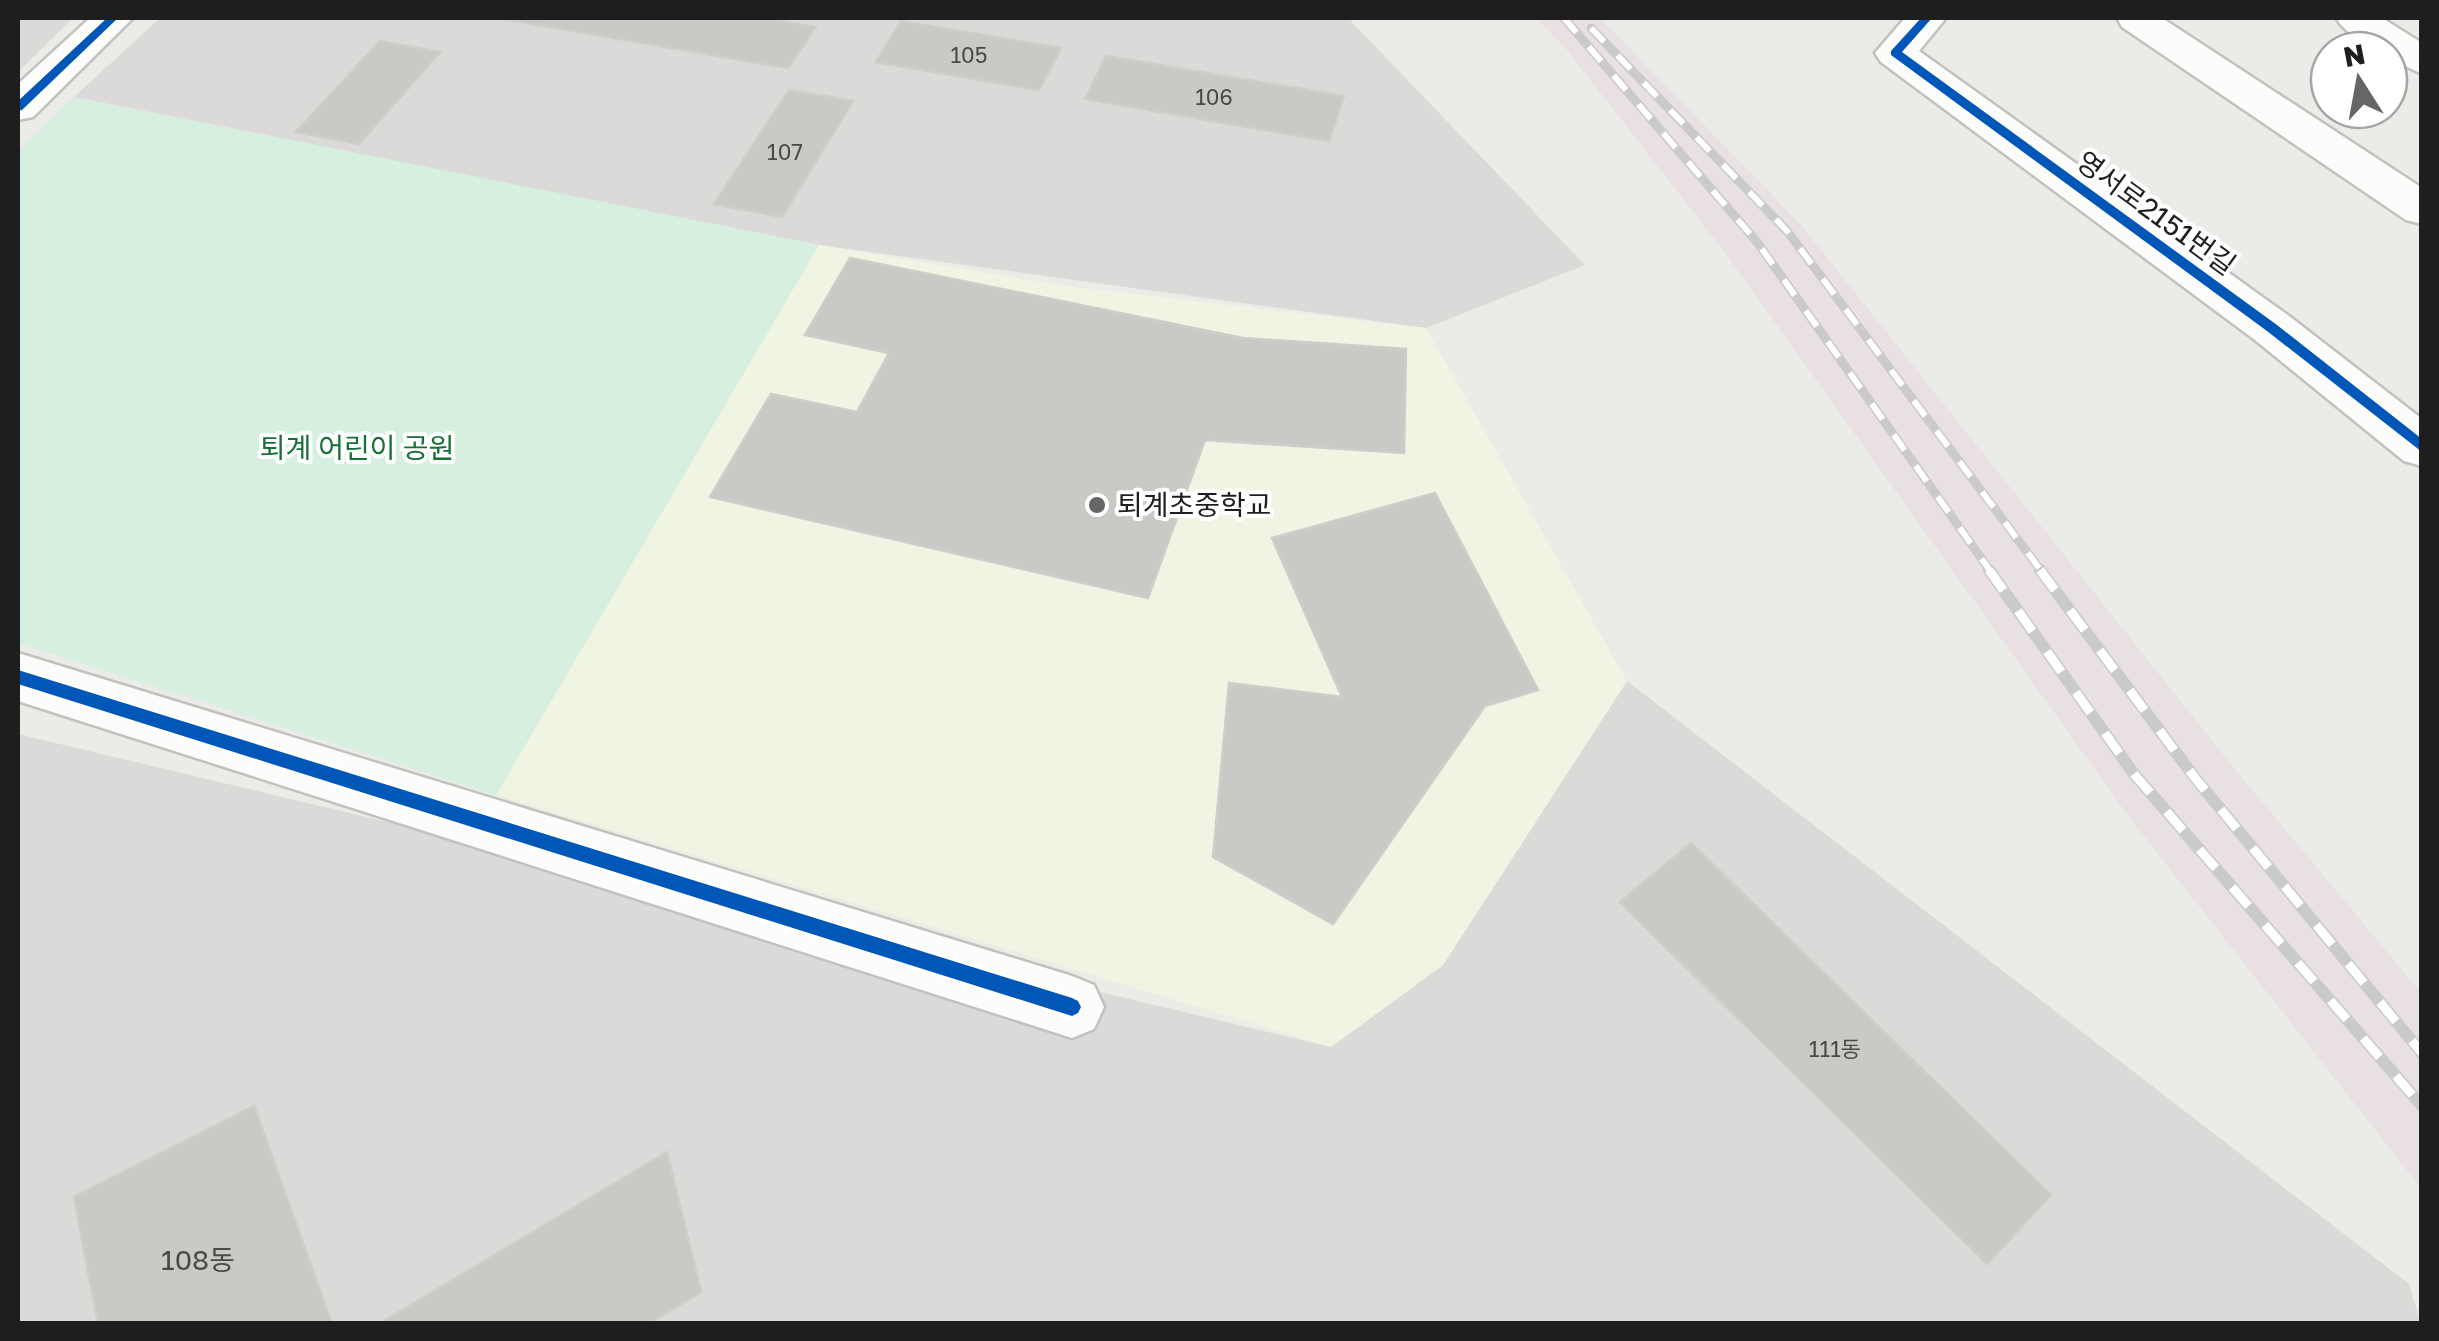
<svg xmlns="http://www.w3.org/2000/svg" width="2439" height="1341" viewBox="0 0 2439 1341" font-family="'Golos Text','Noto Sans KR',sans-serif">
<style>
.residential{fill:#dbdad8}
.industrial{fill:#e8e0e3}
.education{fill:#eff4e3}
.park{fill:#d7efde}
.building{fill:#cac9c6;stroke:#cecdc9;stroke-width:2.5}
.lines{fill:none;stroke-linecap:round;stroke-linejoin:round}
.minor-casing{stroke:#c1c1bf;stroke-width:5}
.minor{fill:#fcfcfb;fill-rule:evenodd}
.rail-far1-casing{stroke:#cacac9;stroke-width:9}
.rail-casing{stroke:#cacac9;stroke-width:12}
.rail-far1{stroke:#fff;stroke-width:6;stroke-dasharray:19;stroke-linecap:butt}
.rail{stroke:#fff;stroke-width:9;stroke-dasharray:25;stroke-linecap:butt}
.cycleway-casing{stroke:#fff;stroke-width:6}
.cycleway{fill:#0057b8;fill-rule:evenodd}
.poi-dot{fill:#666664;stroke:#fff;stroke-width:4}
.labels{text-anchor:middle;stroke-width:8;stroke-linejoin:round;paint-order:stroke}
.number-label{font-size:22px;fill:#494948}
.street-label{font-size:28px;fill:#1e1e1e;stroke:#fff}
.park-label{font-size:28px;fill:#186f38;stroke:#fff}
.poi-label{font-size:28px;fill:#1e1e1e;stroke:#fff;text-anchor:start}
.near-number-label{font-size:28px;fill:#494948}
</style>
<rect width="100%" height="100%" fill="#ebebe7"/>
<path class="residential" d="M18,18H73L18,72Z
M160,18H1348L1585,265L1426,328L819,245L74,97Z
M1627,681L2409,1284L2421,1324H18V734L1331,1047L1443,965Z"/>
<path class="industrial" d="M1536,18H1600L1801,225L2233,767L2421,993V1188L2129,817L1726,254L1567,50Z"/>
<path class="education" d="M819,245L1067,286L1426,328L1627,681L1443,965L1331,1047L496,795Z"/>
<path class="park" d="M74,97L819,245L496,795L18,643V151Z"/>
<path class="building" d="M498,18H761L816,27L788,68Z
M901,21L1061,48L1039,90L876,62Z
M380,41L440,52L359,144L296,132Z
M1106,56L1344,96L1329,141L1085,99Z
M789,90L853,101L782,217L714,204Z
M850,258L1243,338L1406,349L1404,453L1205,440L1148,598L710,497L771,394L857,412L889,353L805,335Z
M1435,493L1538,690L1485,706L1333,924L1213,857L1229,683L1342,697L1272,538Z
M1691,843L2051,1195L1987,1264L1620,902Z
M254,1106L332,1324H98L74,1197Z
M667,1152L701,1292L648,1324H379Z"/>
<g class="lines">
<g class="minor-casing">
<path id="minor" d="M90,18H133L33,117L18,120V84Z
M1905,18H1946L1919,51L2289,316L2422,419V466L2404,461L2255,340L1881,62L1875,53Z
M2117,18H2162L2422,188V224L2406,220L2122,27Z
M2336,18H2382L2422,43V74L2389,58V50C2370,50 2345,33 2336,18Z
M18,653L1072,976L1094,985L1104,1007L1094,1029L1072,1038L18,701Z"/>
</g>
<use href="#minor" class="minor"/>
<g class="rail-far1-casing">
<path id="rail-far1" d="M1564,18L1757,242L1991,572
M1591,28L1787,231L2042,572"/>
</g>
<g class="rail-casing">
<path id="rail" d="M1989,570L2134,774L2422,1106
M2040,570L2195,778L2422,1053"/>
</g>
<use href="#rail-far1" class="rail-far1"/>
<use href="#rail" class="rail"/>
<g class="cycleway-casing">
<path id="cycleway" d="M107,18H118L22,110L18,111V101Z
M1921,18H1932L1902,52L2277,325L2422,439V452L2267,331L1891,55V51Z
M18,670L1072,998L1078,1001L1081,1007L1078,1013L1072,1016L18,684Z"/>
</g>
<use href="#cycleway" class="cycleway"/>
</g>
<circle class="poi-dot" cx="1097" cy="505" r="10"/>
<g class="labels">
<g class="number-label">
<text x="969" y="63">105</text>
<text x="1214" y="105">106</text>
<text x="785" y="160">107</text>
<text x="1835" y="1057">111동</text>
</g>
<g class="street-label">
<text transform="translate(2156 213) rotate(36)" y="10">영서로2151번길</text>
</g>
<g class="park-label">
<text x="357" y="458">퇴계 어린이 공원</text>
</g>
<g class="poi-label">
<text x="1117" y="515">퇴계초중학교</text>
</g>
<g class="near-number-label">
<text x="198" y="1270">108동</text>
</g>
</g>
<rect width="2439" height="1341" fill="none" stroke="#1e1e1e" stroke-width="40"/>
<g transform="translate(2359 80) rotate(349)"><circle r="48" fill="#ffffff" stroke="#a5a5a5" stroke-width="2.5"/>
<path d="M0-8L18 38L0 25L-18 38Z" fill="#666664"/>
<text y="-15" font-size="28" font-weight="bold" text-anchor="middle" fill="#1e1e1e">N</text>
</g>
</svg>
